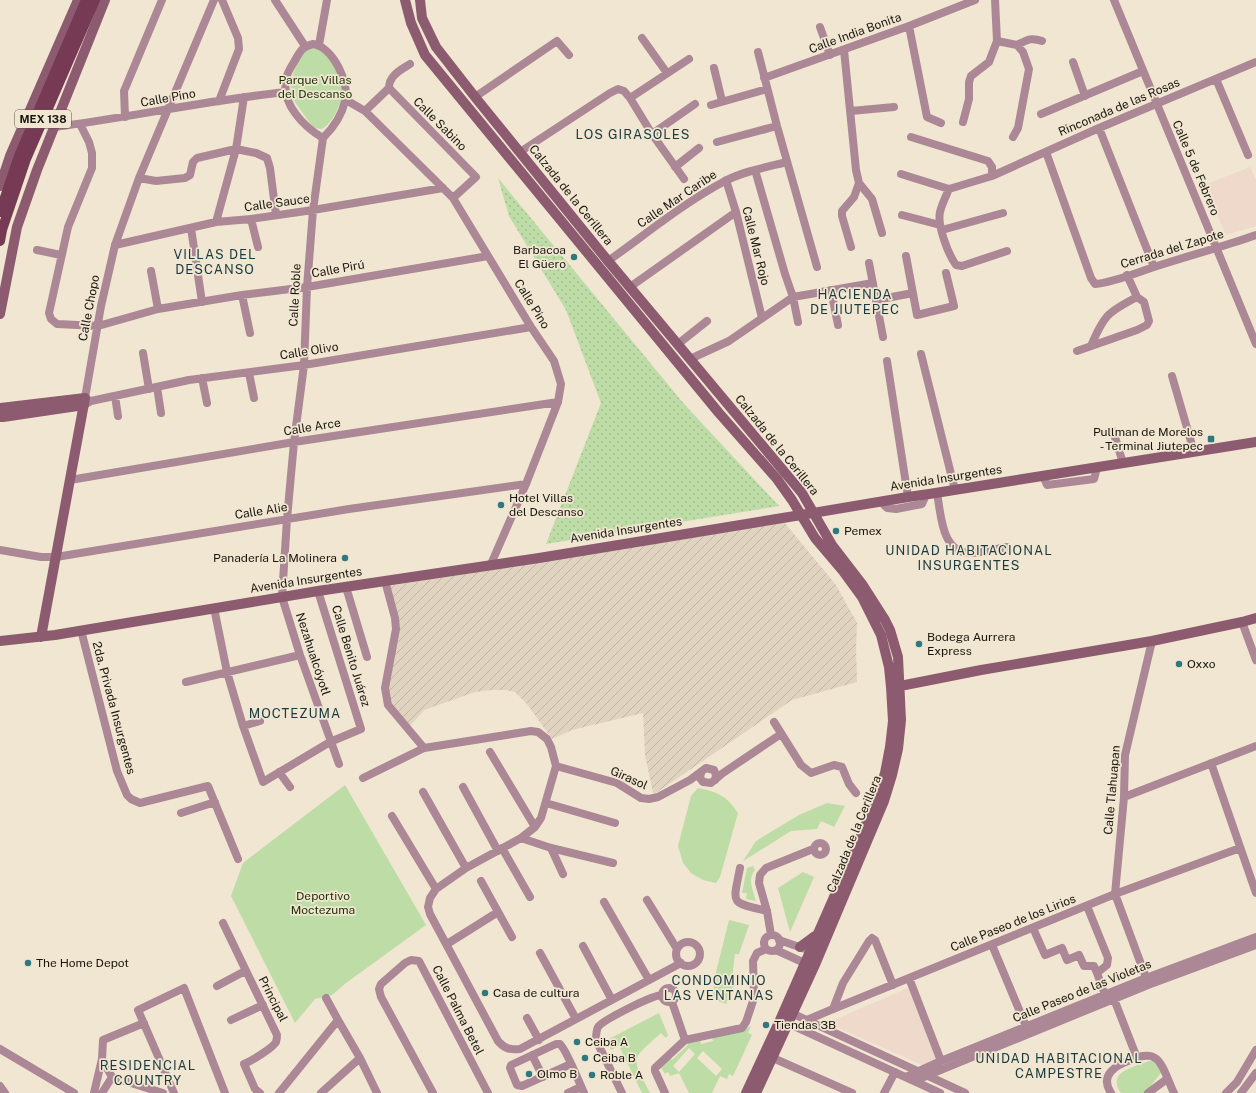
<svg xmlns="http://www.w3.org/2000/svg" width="1256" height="1093" viewBox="0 0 1256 1093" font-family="'Public Sans',sans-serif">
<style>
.commercial{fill:#eed9cb}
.industrial{fill:url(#industrial-furrows)}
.grass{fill:url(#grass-dots)}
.park{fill:#bddca6;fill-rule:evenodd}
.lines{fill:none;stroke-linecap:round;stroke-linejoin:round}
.street{stroke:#ac8896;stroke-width:8}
.secondary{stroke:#8d5b6f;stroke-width:10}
.primary{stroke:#763a54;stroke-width:10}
.poi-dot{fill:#307880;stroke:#f1e6d1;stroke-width:1.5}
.labels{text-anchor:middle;stroke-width:3.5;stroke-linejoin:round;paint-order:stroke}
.shield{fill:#f1e6d1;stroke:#5a5448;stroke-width:1}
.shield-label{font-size:11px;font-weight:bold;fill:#19150e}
.street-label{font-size:12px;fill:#19150e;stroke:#f1e6d1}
.park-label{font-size:12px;fill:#193200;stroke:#f1e6d1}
.poi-label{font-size:12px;fill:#19150e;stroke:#f1e6d1;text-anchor:start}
.neighbourhood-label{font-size:13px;letter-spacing:1px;fill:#193b3f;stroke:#f1e6d1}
</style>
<defs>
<pattern id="industrial-furrows" width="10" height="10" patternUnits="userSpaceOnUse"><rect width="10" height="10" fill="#e0d4c1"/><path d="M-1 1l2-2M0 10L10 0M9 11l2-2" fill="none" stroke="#c0b5a5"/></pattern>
<pattern id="grass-dots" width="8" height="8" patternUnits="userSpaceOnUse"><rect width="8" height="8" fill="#bddca6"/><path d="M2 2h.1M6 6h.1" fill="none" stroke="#a2bc8e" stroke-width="1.8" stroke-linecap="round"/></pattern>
</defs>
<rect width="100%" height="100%" fill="#f1e6d1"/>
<path class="commercial" d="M1250,167L1256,180V226L1226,235L1204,185Z
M915,985L946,1061L929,1068L827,1023Z"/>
<path class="industrial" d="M784,522L836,585L857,623L856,649L857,682L792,700L656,793H653L645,755L643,713L572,730L552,739L527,704L515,692L506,690H491L475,692L424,710L410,726L391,704L388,685L398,638L389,586Z"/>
<path class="grass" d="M498,178L684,404L779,506L546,544L601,403L566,310L509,216Z"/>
<path class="park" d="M315,47C326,54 334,61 339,75C341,80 342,90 342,96C341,105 330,127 321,129C318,129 315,128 312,126L292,98C287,82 296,67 302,52Z
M345,785L426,925L346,983L332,995L315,999L295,1023L231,896L243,863Z
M698,788C718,792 727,796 738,813L720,877L716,883L703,880L691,873L683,863L678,846L691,796Z
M827,803L845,806L834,827L821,821L817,829L791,831L743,861L756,841L799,815Z
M753,866L755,870C747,879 753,890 756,901L746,899L747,893H742L747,868Z
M803,872L814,877L790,932L778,888Z
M729,920L749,925L739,954H735L732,978L736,979L726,1004L712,999L716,972Z
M659,1013L668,1035L666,1038L661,1033C630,1061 631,1056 650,1093H642L619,1046L611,1050L607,1040Z
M751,1026L748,1033L752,1035L733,1076L729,1074L727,1079L720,1076L712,1093H689L679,1073L670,1076L668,1072L665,1074L660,1066L669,1057L672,1060L688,1045L686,1042L700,1039L701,1044L713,1041L712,1036L745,1029ZM689,1048L695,1054L679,1072L673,1066ZM703,1051L722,1069L716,1076L697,1058Z
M1149,1061C1157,1060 1158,1067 1161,1073L1145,1093H1121C1106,1072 1134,1067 1149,1061Z"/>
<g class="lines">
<path class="street" d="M275,0L305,46
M1114,0L1256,344
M909,26L927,117L941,123
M820,27L830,55
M642,38L667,73
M997,41L1017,45C1027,40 1031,37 1042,41
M313,44C333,47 350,83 345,101C342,115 333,128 323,138C304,127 281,104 286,79C287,73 291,67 294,62C300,52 301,47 313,44Z
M319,45L327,0
M844,50L856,170L859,183L872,199L882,233
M758,52L777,126L817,267
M1073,62L1085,96
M714,68L722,101
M764,78L909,26L975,0
M1216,79L1248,155
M389,88L476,177L453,198
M389,88C389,75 401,70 410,64
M475,97L557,41L569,55
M630,98L689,59
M346,100L365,111L453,198L531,327L554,361L561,384L558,402L526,484L491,564
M219,101L239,49L238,38L222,0
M711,105L767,89
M365,111L389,88
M851,111L894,107
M1041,114L1143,71
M125,117L124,91L162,0
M963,122L969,99V82L971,76L989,62L997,41L995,0
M80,124L89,142L92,153V168L68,227L49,313L51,319L57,324L98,326L158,309L242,295L307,287L488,256
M55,127C132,117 208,100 286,92
M1099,128L1154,267
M652,134L695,104
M911,137L988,161L992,167V176
M1013,137L1018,128L1029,69L1023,52L1017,45
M323,138L313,210L307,287L304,365L294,442L287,519L282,597L300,655L339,764
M717,142L777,126
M520,152L610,93L618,89L624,91L630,98L652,134L684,179
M1046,152L1091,278L1095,284C1115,282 1135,273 1154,267C1188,256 1222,247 1256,235
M675,167L699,148
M755,170L785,274L793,297L798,322
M901,174L949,189L992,176L1099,128L1256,62
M139,178L156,181L185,178L190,175L193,162L197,158L236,149L256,153L267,158L270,168L276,215
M726,180L736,212L762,318
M949,189C946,196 942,204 940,212C937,225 948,254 956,265L962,266L1007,251
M902,215L940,225
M251,219L258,247
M216,222L236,149L244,97
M191,228L202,302
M942,230L1003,213
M115,245L216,222L251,219L313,210L443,188
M851,247L842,216V211L854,197L859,183
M37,250L61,255
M906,256L917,315L954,306L946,273
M608,261C646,234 685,202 725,181C744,171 767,167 787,162
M869,263L883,337
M151,271L158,309
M1127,275L1137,297
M630,287L736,212
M831,290L838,325
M242,295L250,333
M876,300L913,293
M678,344L707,321
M1077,351L1137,330L1147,325L1149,321L1144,302L1137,297C1108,312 1104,315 1091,346
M143,353L149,389
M921,354L955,490
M690,359L729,341L793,297L873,283
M887,361L908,497
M249,373L254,398
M1172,376L1194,452
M202,378L207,403
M157,387L161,413
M115,396L118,416
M90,401L85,398L101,306L115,245L139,178L214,0
M84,405L91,401L189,380L304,365L531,327
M1113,431L1123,463
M1043,476L1047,485L1094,479L1097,468
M70,480L294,442L558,402
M937,493C941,513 941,553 970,553C982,553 995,549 1007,547
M881,502L887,508L896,509L922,504L926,495
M0,550L41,557H56L349,509L526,484
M385,581L395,618L396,629L385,688L388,705L424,748
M346,587L367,657
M214,608L227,672L243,726L263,782L330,742L361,729L318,591
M1242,622L1256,660
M81,630L117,771L127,795L131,799L140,803L208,786L238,859
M186,682L300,655
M774,722L801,765L811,773L834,765L842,767L849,784L856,793
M243,726L260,721
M490,752L535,827
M1211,763L1256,893
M556,766L617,783L641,798L649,799L658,797L690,780L706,768L714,770L716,775L715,780
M279,772L290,787
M701,773L700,778L703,782L711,783L723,773L781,734
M363,778L424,748L531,731L538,732L547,739L551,747L556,766L541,818L535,827L521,838L466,868L436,889L430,898L428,907L430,914L498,1041C505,1049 510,1050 520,1049L681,963
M463,787L498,851
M423,792L466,868
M1124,797L1256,746
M546,803L615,823
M181,813L215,802
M392,816L436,889
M521,838L551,848L613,863
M814 849a6 6 0 1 1 12 0a6 6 0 1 1-12 0Z
M502,848L530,897
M551,848L563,874
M740,868C733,905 729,902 767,911
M481,881L512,937
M647,900L677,949
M604,902L649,980
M1087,906L1108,958L1107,965L1097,973L1105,995
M223,923L277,1035C277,1038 277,1039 276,1042C273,1048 251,1061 244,1064L255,1089L260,1093
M1033,928L1045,955L1062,948L1067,960L1079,955L1084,966H1094L1097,973
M771,935L767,911L759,883L760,875L766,868L813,849
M764 943a8 8 0 1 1 16 0a8 8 0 1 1-16 0Z
M779,940L805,949
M676 954a12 12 0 1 1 24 0a12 12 0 1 1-24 0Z
M447,944L498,912
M992,945L1028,1031
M583,946L612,1000
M776,950L809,965
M540,953L576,1019
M909,978L941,1061
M1148,983L1115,894L1124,797L1125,755L1152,641
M217,986L245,971
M662 995a7 7 0 1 1 14 0a7 7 0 1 1-14 0Z
M326,998L338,1020L360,1058L377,1093
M1114,999L1137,1058
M672,1002L685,1040
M833,1009L843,983L869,941L872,938L875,940L893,985
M787,1011L965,1093
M527,1018L539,1040
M231,1020L263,1005
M783,1021L940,1093
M803,1030L807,1020L833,1009L1115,894L1240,848
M0,1049L74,1093
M532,1055L543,1077
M773,1058L852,1093
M102,1059L112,1077L163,1093
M571,1064L522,1086L517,1085L510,1068L511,1065L556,1044H560C567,1051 579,1082 584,1093
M906,1077L941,1061L1146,978L1256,937
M915,1081L926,1076L1148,985L1256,945
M0,1086L5,1093
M94,1093L102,1059L103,1040L144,1023
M102,1093L112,1077
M174,1093L138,1010L184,988L225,1093
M279,1093L338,1020
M321,1093L360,1058
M433,1093L381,997L379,989L381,984L405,963L411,960L419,961L488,1093
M568,1093L581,1087
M622,1093L596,1040C596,1036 596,1031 598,1027C603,1020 654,994 663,995
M665,1093L655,1071V1068L685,1040L742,1028L746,1022L754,998L753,961L757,953L766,949
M884,1093L895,1072
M1111,1093C1099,1075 1116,1065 1131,1060C1138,1057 1148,1053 1155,1058C1163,1062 1169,1084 1174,1093
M1148,1093L1167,1079
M1226,1093L1237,1082L1256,1050
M1241,1093L1256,1073"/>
<path class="secondary" d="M405,0L411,23L425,55L719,413L777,479L792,500L815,538L843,571L862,597L881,635L889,667L891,687L893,721L890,747L885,773L877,799L780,1020L746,1093
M420,0L422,18L436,47L475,97L608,261L802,493L832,545L862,584L885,620L890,630L898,657L901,720L898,749L892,775L884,801L814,967L756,1093
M0,186L10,156L78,0
M0,314L17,227L37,170L105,0
M0,408L85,398L41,637
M0,417H3L84,405
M0,641L55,635L318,591L539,558L801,515L908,497L929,494L1256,442
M895,687L981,670L1152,641L1242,622L1256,618
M800,947L815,936"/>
<path class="primary" d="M0,212L19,156L86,0
M0,241L2,230L26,159L95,0"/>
</g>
<g class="poi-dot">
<circle cx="574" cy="257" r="4"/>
<rect x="1207" y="435" width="8" height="8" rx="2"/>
<circle cx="501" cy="505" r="4"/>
<circle cx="836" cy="531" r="4"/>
<circle cx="345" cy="558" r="4"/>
<circle cx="919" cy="644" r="4"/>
<circle cx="1179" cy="664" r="4"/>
<circle cx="28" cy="963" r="4"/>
<circle cx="485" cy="993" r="4"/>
<circle cx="766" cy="1025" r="4"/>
<circle cx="577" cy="1042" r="4"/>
<circle cx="585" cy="1058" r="4"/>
<circle cx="529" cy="1074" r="4"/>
<circle cx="592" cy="1075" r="4"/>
</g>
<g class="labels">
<rect class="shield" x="15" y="110" width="56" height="18" rx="3"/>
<g class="shield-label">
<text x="43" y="123">MEX 138</text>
</g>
<g class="street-label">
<text transform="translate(855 33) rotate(-20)" y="4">Calle India Bonita</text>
<text transform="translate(168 98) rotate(-10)" y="4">Calle Pino</text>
<text transform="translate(1119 107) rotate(-23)" y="4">Rinconada de las Rosas</text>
<text transform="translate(440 124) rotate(45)" y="4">Calle Sabino</text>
<text transform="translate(1196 168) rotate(67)" y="4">Calle 5 de Febrero</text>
<text transform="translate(571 195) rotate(51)" y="4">Calzada de la Cerillera</text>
<text transform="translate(677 199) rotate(-34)" y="4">Calle Mar Caribe</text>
<text transform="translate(277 203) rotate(-8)" y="4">Calle Sauce</text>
<text transform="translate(756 246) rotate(76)" y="4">Calle Mar Rojo</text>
<text transform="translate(1172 249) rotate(-17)" y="4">Cerrada del Zapote</text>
<text transform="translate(338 269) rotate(-10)" y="4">Calle Pirú</text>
<text transform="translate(295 295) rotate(-87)" y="4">Calle Roble</text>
<text transform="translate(532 304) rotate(58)" y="4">Calle Pino</text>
<text transform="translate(89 308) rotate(-79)" y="4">Calle Chopo</text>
<text transform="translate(309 351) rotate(-9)" y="4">Calle Olivo</text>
<text transform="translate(312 427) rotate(-9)" y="4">Calle Arce</text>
<text transform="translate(777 445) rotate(51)" y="4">Calzada de la Cerillera</text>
<text transform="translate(946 478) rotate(-9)" y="4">Avenida Insurgentes</text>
<text transform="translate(261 511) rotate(-9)" y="4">Calle Alie</text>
<text transform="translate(626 530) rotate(-9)" y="4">Avenida Insurgentes</text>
<text transform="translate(306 580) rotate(-9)" y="4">Avenida Insurgentes</text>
<text transform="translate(313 654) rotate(72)" y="4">Nezahualcóyotl</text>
<text transform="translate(351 656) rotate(73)" y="4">Calle Benito Juárez</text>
<text transform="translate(114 708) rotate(75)" y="4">2da. Privada Insurgentes</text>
<text transform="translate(629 778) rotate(24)" y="4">Girasol</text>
<text transform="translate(1112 790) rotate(-85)" y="4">Calle Tlahuapan</text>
<text transform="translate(854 834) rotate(-68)" y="4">Calzada de la Cerillera</text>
<text transform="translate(1013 923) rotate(-22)" y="4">Calle Paseo de los Lirios</text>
<text transform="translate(1082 991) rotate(-22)" y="4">Calle Paseo de las Violetas</text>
<text transform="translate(273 999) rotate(63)" y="4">Principal</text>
<text transform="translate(458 1010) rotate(63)" y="4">Calle Palma Betel</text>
</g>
<g class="park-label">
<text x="315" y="84">Parque Villas<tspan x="315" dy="14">del Descanso</tspan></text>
<text x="323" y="900">Deportivo<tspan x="323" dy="14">Moctezuma</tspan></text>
</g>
<g class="poi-label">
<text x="566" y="254" text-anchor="end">Barbacoa<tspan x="566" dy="14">El Güero</tspan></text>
<text x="1203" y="436" text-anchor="end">Pullman de Morelos<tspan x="1203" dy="14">- Terminal Jiutepec</tspan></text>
<text x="509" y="502">Hotel Villas<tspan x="509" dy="14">del Descanso</tspan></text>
<text x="844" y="535">Pemex</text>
<text x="337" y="562" text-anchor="end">Panadería La Molinera</text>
<text x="927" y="641">Bodega Aurrera<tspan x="927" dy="14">Express</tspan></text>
<text x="1187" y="668">Oxxo</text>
<text x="36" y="967">The Home Depot</text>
<text x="493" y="997">Casa de cultura</text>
<text x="774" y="1029">Tiendas 3B</text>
<text x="585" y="1046">Ceiba A</text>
<text x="593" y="1062">Ceiba B</text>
<text x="537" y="1078">Olmo B</text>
<text x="600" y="1079">Roble A</text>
</g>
<g class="neighbourhood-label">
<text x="633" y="139">LOS GIRASOLES</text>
<text x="215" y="259">VILLAS DEL<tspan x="215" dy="15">DESCANSO</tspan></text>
<text x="855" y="299">HACIENDA<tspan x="855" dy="15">DE JIUTEPEC</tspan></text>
<text x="969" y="555">UNIDAD HABITACIONAL<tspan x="969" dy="15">INSURGENTES</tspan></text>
<text x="295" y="718">MOCTEZUMA</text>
<text x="719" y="985">CONDOMINIO<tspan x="719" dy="15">LAS VENTANAS</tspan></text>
<text x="1059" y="1063">UNIDAD HABITACIONAL<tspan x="1059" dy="15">CAMPESTRE</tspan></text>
<text x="148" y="1070">RESIDENCIAL<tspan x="148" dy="15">COUNTRY</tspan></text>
</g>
</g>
</svg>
